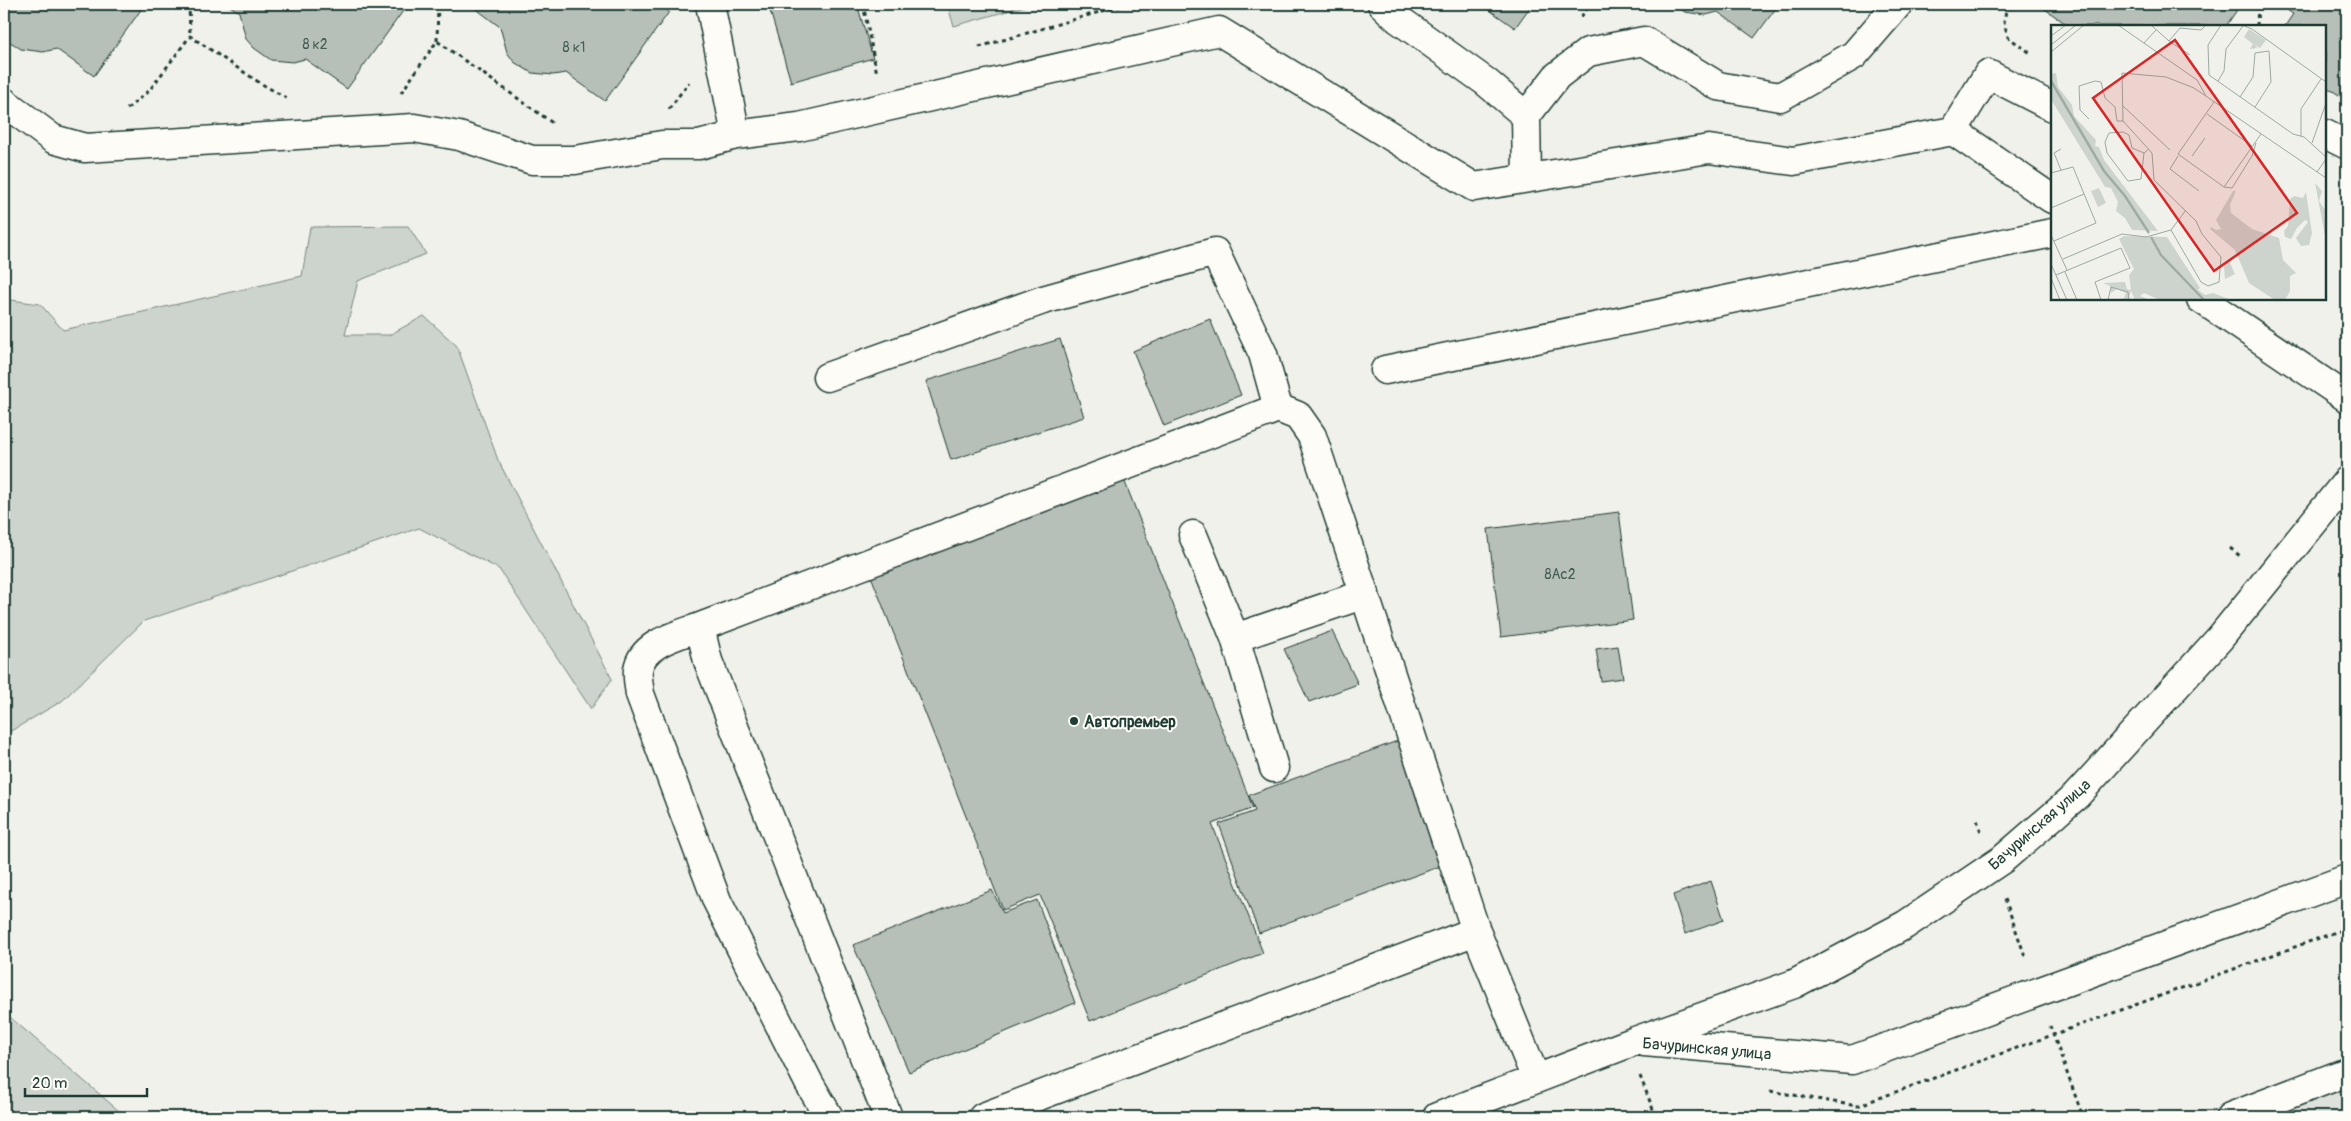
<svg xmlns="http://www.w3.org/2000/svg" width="2351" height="1121" viewBox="0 0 2351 1121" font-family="Pangolin,sans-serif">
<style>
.built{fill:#dfe2dc}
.green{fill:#cdd3cd;stroke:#768880}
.building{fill:#b6bfb8;stroke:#1f3d34}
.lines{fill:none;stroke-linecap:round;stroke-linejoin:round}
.minor-casing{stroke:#1f3d34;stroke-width:31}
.path{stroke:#1f3d34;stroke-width:3;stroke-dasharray:4 4;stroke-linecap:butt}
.minor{stroke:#fdfcf7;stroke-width:28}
.poi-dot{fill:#1f3d34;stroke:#fdfcf7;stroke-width:2}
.labels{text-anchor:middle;stroke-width:4;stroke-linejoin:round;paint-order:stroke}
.number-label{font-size:14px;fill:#455e55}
.poi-label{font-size:16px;font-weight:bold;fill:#1f3d34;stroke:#fdfcf7;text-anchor:start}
.street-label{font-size:16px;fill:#1f3d34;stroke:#fdfcf7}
.inset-river{fill:none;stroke:#9faca4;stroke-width:2.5}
.inset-road{fill:none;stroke:#9ca9a2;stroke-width:1}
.view{fill:#d62828;fill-opacity:0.15;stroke:#d62828;stroke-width:2.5}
.inset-edge{fill:none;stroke:#1f3d34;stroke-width:2.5}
</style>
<rect width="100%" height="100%" fill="#f0f1eb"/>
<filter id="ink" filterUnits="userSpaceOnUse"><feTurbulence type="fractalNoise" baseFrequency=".02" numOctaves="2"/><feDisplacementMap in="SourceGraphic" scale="10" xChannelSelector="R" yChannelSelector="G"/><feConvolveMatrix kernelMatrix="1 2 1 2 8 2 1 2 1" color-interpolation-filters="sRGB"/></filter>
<g filter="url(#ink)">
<path class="built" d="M2347,1057V1117H2193Z"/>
<path class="green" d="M947,4H1025V6L954,26Z
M408,226L426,254L358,281L345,335H389L424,316L457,346L498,460L612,679L591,709L499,569L419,528L144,621L62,701L4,735V299L40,304L63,330L302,276L310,227Z
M4,1012L126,1117H4Z"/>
<path class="building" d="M4,4H145L94,76L56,49L43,52L21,49L4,38Z
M227,4H408L347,89L305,59L293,62L271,60L254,48L246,39L239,12Z
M478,4H658L669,12L605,101L566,73L553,75L532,73L514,62L507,52L500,27L475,8Z
M768,4H809V6L818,4H857L873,58L791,82Z
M1481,4H1532L1515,28Z
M1672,4H1779L1754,38L1718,12L1706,15L1685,12Z
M2045,4H2228L2237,10L2226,26H2069L2042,7Z
M2278,4H2347V96L2339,95L2325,86V26H2285L2293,14Z
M1210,319L1241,395L1164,426L1133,351Z
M1060,339L1084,417L951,460L926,381Z
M1121,472L1253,808L1212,824L1263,953L1090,1021L1040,895L1003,910L869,571Z
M1619,512L1633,620L1501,637L1488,529Z
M1332,631L1358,684L1309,702L1284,649Z
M1618,646L1623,678L1601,681L1596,649Z
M1403,739L1449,863L1259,933L1219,824L1255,811L1249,795Z
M1711,881L1724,920L1685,934L1673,895Z
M992,890L1003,913L1037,900L1075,1003L909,1072L853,945Z"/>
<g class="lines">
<g class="minor-casing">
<path id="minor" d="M710,4L736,135
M1382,4L1398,19L1486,82L1526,116
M4,102L53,139L85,148L414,128L459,136L532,160H575L662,145H699L736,135L799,127L1219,31L1474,187L1709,149L1793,161L1953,131L2052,199
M1953,131L1988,74L2052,107
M2325,134L2347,145
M1527,178L1526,116L1557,76L1588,52L1644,41L1718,86L1780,97L1854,55L1898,4
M2201,299L2347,398
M1385,370L2052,233
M827,377L1043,300L1215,252L1263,354L1278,408
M1193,535L1235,638L1274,768
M700,627C679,635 641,643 638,670C637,677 639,686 640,694L717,901L809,1083L829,1117
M1235,638L1365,594
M1644,1042L1852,1060L2347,879
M888,1117L708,661L700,627L1278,408L1298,416L1312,436L1476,931L1536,1079
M983,1117L1476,931
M1437,1117L1635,1041L1794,984L1905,925L2003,859L2076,796L2220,638L2347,481
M2230,1117L2347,1072"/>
</g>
<path class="path" d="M189,4L190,36
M863,4L877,74
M2007,4L2004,22L2008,37L2032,54
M1581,17L1590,4
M2257,26L2258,4
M437,41L438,4
M979,47L1127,4
M401,93L437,41L554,124
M127,109L149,91L190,36L260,83L288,99
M669,109L689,82
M2230,548L2240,556
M1977,820L1981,832
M2005,899L2026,959
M2050,1026L2083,1117
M1640,1076L1656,1117
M1770,1091L1857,1106L2347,928"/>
<use href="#minor" class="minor"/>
</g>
</g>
<circle class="poi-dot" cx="1074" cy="721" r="5"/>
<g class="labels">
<g class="number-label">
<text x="315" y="49">8 к2</text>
<text x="574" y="52">8 к1</text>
<text x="1560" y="579">8Ас2</text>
</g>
<g class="poi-label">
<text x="1084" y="727">Автопремьер</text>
</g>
<g class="street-label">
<text transform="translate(2039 824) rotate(-41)" y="6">Бачуринская улица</text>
<text transform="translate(1707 1048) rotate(5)" y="6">Бачуринская улица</text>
</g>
</g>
<g transform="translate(2051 25)">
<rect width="275" height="275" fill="#f0f1eb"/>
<path d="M198,4L215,15L209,23L204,20L206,23L199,24L202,19L193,12ZM5,48L7,62L21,80L23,91L45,115L44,121L48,122L53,135L107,206L81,205L74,193L65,186L67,177L60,163L54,162L1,76L0,49ZM264,158L271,166L268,176L275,186V216ZM48,163L55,178L47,182L40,166ZM182,166H185L179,180L180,188L201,204L228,213L232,235L245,248L239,251V266L234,275H224L198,258L184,225L159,204L160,202L165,205L170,204L165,195ZM255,167L261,208L258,220L250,221L245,213L257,197L254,195L246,203L240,214L234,212L233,206L237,201L239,174L243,171L252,173ZM73,211L116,212L149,263L147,265L154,270L162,268L180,275H109L93,268L89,271L99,275H84L80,266L77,275H72L75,268L66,264L60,268L59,261L52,258L74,257L76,264L80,265L78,250L83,244L68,214ZM178,236L184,249L174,254L173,241Z" fill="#cdd3cd"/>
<path class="inset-river" d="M0,56L53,146L74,171L98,208M100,212L110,230L153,275"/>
<path class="inset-road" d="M67,0L146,55L155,71M100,0L118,16L129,3L150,5L155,0M170,0L157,20L158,50L242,109L253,112L275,132M191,0L201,4L275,57M0,11L15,0M118,16L139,30M93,18L105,5M0,20L25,0M0,27L33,0M167,56L173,46L175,24L192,1M189,72L202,52L204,28L218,26L220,57L204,82M163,77L127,129L173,162L210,109M72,81L119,125M156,89L201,121M38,94L29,85L28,61L44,56L50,57L54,73L64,82L66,96H72M250,111V84L270,54M261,118L275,78M93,128L81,123L78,110L72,107L58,108L54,117L56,128L77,156L90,154L93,128L98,124M127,131L119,144L148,166M141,131L154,113M10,145L3,128L10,124M266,147L275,134M0,148L22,142L45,198L3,216M173,162L181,163L201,131L205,118M0,183L33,169M120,205L150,257L157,261L168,257L170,232L151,209L145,196L103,155L101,128L72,96L71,48L115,52L143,63L275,153M0,210L16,245M12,234L71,209L95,212L120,205L135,185M0,239L16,275M14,247L26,275M5,250L70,223L79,243L44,257L50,275M0,253L9,275M57,275L60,262L77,267L78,275"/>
<path class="view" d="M124,15L246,188L163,246L42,73Z"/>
<rect width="275" height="275" class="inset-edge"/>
</g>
<rect width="2351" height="1121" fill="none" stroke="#fdfcf7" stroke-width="20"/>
<rect x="10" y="10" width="2331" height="1101" fill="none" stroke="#1f3d34" stroke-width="2" filter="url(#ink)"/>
<path d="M25 1088v8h122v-8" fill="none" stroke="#1f3d34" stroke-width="2.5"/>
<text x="32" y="1088" font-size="15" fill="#1f3d34" stroke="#fdfcf7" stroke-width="4" paint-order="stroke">20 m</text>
</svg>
